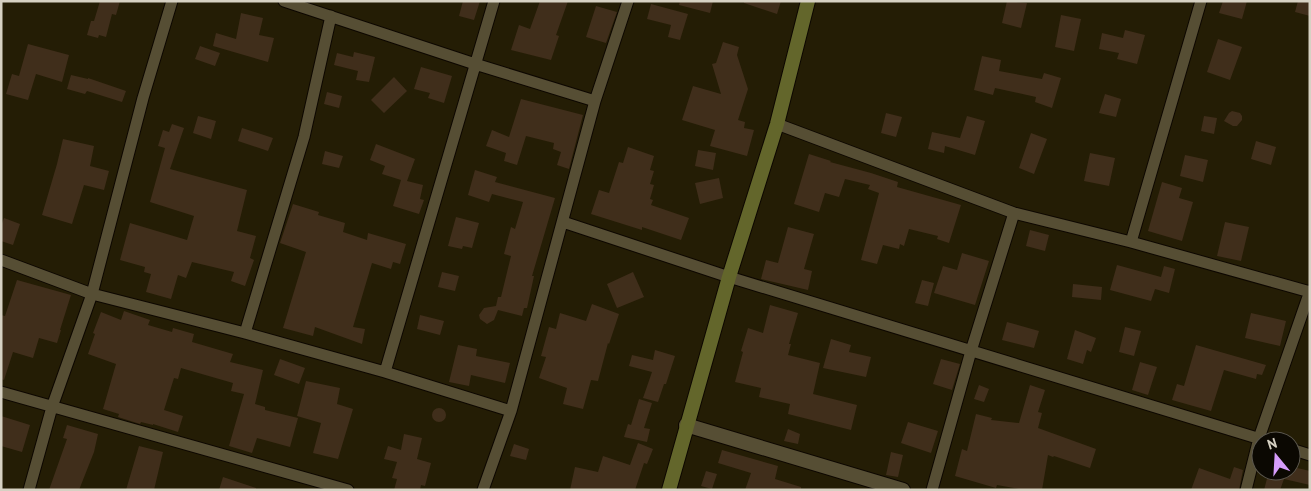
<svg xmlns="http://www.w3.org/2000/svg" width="1311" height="491" viewBox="0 0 1311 491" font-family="'PT Sans',sans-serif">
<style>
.building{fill:#402e1b}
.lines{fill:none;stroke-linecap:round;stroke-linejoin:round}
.minor-casing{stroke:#0d0700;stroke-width:13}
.tertiary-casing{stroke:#0d0700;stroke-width:16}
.secondary-casing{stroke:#0d0700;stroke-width:16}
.minor{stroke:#564e34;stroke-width:11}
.tertiary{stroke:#564e34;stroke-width:14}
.secondary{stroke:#63662b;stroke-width:14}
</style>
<rect width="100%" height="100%" fill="#241d05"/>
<path class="building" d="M100,1H120L116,15L112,14L106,37L99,35L98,38L87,35L91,21H94Z
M463,1H480L474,20L459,16Z
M540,1H568L556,35L559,36L551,60L511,50L519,25L530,29Z
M680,1H713L710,13L679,5Z
M744,1H781L777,14L744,3Z
M1007,1L1027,3L1021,28L1002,23Z
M1223,1H1247L1242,19L1219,13Z
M1298,1H1310V16L1295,12Z
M651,4L688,14L680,40L668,37L671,25L647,19Z
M596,6L617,12L606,43L586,37Z
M241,13L263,18L259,35L274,38L268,62L213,46L216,33L236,39Z
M1061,15L1081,19L1074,51L1055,47Z
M1125,30L1145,35L1137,64L1117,59L1119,53L1099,49L1102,33L1123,38Z
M1218,39L1242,47L1230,80L1207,72Z
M723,42L739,47L737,55L748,89L738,120L745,122L744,128L754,130L747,156L710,146L715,130L682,120L693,86L721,94L712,64L716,63Z
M28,44L69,55L62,82L36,74L28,100L6,94L12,74L19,76Z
M200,46L220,53L215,66L195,59Z
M354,52L375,57L369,82L356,80L358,71L334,65L337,53L353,57Z
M982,56L1001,60L999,71L1042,79L1044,73L1061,78L1052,108L1035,102L1036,97L995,88L993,95L974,90Z
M421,67L452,76L444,103L428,98L430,93L414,89Z
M71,75L88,79V78L126,91L122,102L87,91L85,94L67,89Z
M394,77L407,91L384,113L371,100Z
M327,92L342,96L339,108L324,104Z
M1105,94L1121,99L1116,117L1099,113Z
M521,99L583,115L569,169L557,165L561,152L553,149L554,143L526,136L517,165L504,161L506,153L486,146L492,130L509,137Z
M1232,111L1240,113L1242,116V120L1237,126H1233L1224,121L1229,113Z
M886,113L902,117L896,137L881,133Z
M198,116L216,121L211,139L193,133Z
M967,116L985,121L975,155L945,146L944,153L928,149L932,132L960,138Z
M1204,116L1217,118L1214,134L1201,131Z
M172,124L184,128L170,169L247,190L237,231L256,236L250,258L254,260L245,286L231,281L234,272L192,262L186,278L178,275L171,299L146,292L151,274L144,272L145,267L120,260L130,223L187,240L194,216L150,202L165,148L158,146L163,130L169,132Z
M242,128L273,138L268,151L238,141Z
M1031,133L1047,139L1034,174L1019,168Z
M63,139L94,146L90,166L109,171L104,190L84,185L72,224L42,215L57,164Z
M1256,141L1276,147L1271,165L1251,159Z
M376,144L415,159L407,181L423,185L420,199L424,200L419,214L393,206L401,180L382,174L385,166L370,160Z
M628,147L654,156L650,170L654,171L650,184L654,185L650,199L653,200L651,205L689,218L681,240L642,227V230L591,214L599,190L609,193L619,162L623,163Z
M698,150L716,153L713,170L695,166Z
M325,151L343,156L339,168L322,164Z
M1090,153L1115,158L1109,186L1084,181Z
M809,154L831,161L830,162L871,173L898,182L897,187L961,205L949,243L937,239L938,236L909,229L904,246L900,244L899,249L883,245L877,264L861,260L879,193L868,189L870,185L845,179L839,197L825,193L819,212L794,204Z
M1185,155L1208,160L1203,182L1180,176Z
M475,170L497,177L495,182L555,198L532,276H534L527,308H524L522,316L498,310L494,320L487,324L480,319L479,315L484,308L496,306L498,297H501L511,256L504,254L511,227L515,229L523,202L492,194L489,202L468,195Z
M719,178L723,198L700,204L695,183Z
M1162,182L1182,188L1179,198L1193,202L1182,241L1148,231Z
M293,204L319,212L318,215L345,223L343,232L367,240L368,233L406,244L400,264L393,262L391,269L372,263L353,327L365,329L362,344L315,327L313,336L283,328L306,252L280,243Z
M456,217L479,223L472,248L463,246L462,249L448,246Z
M4,218L20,224L13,245L1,241V226Z
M1225,222L1249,227L1241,261L1217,256Z
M788,227L814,234L804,269L812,271L808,290L761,279L766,260L778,263Z
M1030,230L1049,235L1045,251L1026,246Z
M962,253L989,261L975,305L934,293L943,266L957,270Z
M1117,265L1161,277L1164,266L1175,269L1169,293L1155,289L1151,301L1110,290Z
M442,272L459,276L455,291L438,287Z
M633,272L644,297L617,308L607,284Z
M17,280L71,295L60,330H61L57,343L39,338L33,358L13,352L4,380L1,379V315L5,316Z
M922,280L934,283L928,306L915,303Z
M1073,284L1102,287L1101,300L1072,297Z
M592,304L619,314L609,344L608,343L598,381L591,380L583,409L563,404L567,388L539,378L546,357L541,356L549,327L556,329L560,313L586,321Z
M770,305L798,313L789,344H791L788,355L820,363L813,394L857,405L851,430L788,414L790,404L759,397L761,388L735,382L743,352L741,351L748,328L763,333Z
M124,311L150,320L148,325L172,332L173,328L194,334L192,342L233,354L230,362L263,370L255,404L265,407V410L298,418L290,447L257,438L252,453L229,446L244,394L231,391L233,383L181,368L178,379L174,378L164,410L183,416L178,432L153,424V425L141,422L140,424L118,417L119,414L103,409L116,364L88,354L95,334L93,333L101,312L121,320Z
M1251,313L1286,321L1280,346L1245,338Z
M420,315L444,321L440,335L417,329Z
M1007,322L1039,331L1034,348L1002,340Z
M1125,327L1141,331L1134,356L1119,352Z
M1075,330L1096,338L1091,352L1087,350L1083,364L1067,359Z
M831,339L851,345L849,352L871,357L866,377L823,368Z
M458,345L477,349L476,356L510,363L505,383L471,375L469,386L449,382Z
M1196,345L1266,365L1262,375L1257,374L1256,379L1224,370L1211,411L1172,400L1177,384L1184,386Z
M655,350L675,356L666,384H664L658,402L643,398L652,372L629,366L632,355L653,360Z
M280,359L305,368L299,384L274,375Z
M941,359L960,364L952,390L933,384Z
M1140,362L1157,367L1148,395L1132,390Z
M306,381L340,388L337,404L353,409L338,459L313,453L321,423L297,416Z
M979,385L989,389L984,402L974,399Z
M1030,385L1045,390L1038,412L1042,413L1038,428L1096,449L1090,468L1054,456L1053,457L1048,455L1042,490H1025L997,485L996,488L955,476L962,449L967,451L976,414L992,418L991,420L1019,423Z
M639,399L652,403L644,428L650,429L647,442L624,437L628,424L631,425Z
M432 415a7 7 0 1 1 14 0a7 7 0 1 1-14 0Z
M1,416L30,425L22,452L1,446Z
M908,422L938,431L931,453L901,443Z
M67,425L98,434L94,452L79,490H49L67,439L63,438Z
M788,429L800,434L798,444L784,441Z
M404,434L422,438L417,459L431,463L425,486L421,485L420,490H394L397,479L392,478L397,462L384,459L388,446L401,450Z
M638,443L653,449L647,464L644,463L635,490H570L575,467L598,472L603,456L630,465Z
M514,444L529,449L526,460L510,456Z
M139,446L163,452L154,490H126Z
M722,450L778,466L775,479L801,487V490H745L751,473L718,463Z
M891,452L903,455L898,477L886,475Z
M1234,467L1243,470L1239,490H1191L1199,468L1230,479Z
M1293,467L1310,471V485L1284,479L1280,490H1264L1269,471H1292Z
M706,471L717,474L712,489L701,486Z
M223,477L256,488V490H219Z"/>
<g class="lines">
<g class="minor-casing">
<path id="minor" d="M284,1L475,64L595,101
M777,124L1014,213L1131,242L1310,292
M563,222L729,277L1267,441
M1131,242L1201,1
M1,260L92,294L245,333L385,372L511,411
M245,333L304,137L331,16
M385,372L494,1
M1,392L348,490
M1291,449L1310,455
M29,490L52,407L92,294L143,98L172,1
M483,490L511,411L595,101L628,1
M932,490L971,351L1014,213
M1246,490L1259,438L1310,291"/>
</g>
<g class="tertiary-casing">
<path id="tertiary" d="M686,425L903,490"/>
</g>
<g class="secondary-casing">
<path id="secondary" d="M669,490L729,277L777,124L808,1"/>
</g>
<use href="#minor" class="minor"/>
<use href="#tertiary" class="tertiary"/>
<use href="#secondary" class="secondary"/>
</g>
<rect width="1311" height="491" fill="none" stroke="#d6d1c3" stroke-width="5"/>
<g transform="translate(1276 456) rotate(342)"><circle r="24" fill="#0b0802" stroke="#5c584f"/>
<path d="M0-4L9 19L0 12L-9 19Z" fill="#d59cfb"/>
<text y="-8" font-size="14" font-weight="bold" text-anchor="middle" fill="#d6d1c3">N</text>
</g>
</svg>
